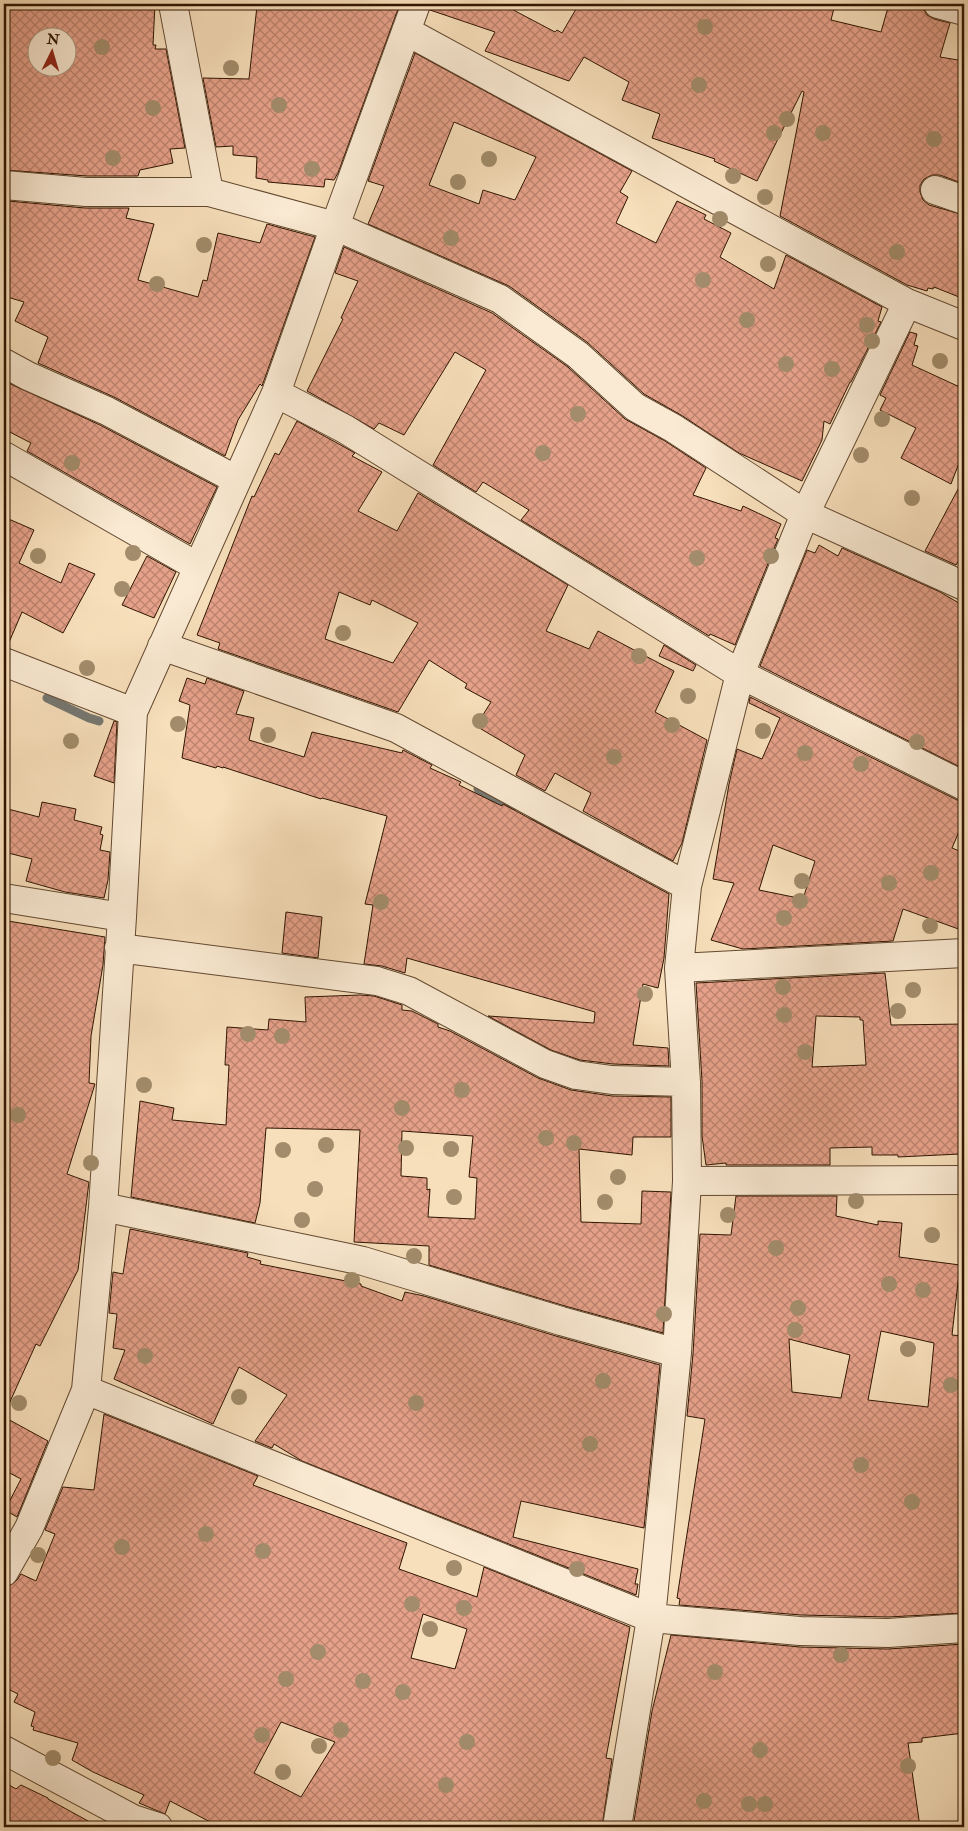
<svg xmlns="http://www.w3.org/2000/svg" width="968" height="1831" viewBox="0 0 968 1831" font-family="'IM FELL Double Pica',serif">
<style>
.lines{fill:none;stroke-linecap:round;stroke-linejoin:round}
.stream{stroke:#757771;stroke-width:9}
.building{fill:url(#building-cross-hatch);stroke:#301500;fill-rule:evenodd}
.minor-casing{stroke:#62482f;stroke-width:30}
.minor{stroke:#faead3;stroke-width:28}
.tree{fill:#a28c6b}
</style>
<defs>
<pattern id="building-cross-hatch" width="8" height="8" patternUnits="userSpaceOnUse" patternTransform="scale(1.25)"><rect width="8" height="8" fill="#e6a18a"/><path d="M0 0l8 8M0 8l8-8" fill="none" stroke="#bb826e"/></pattern>
</defs>
<rect width="100%" height="100%" fill="#f7dfbb"/>
<filter id="stains"><feTurbulence type="fractalNoise" baseFrequency=".004" numOctaves="4"/><feColorMatrix values="0 0 0 0 .2 0 0 0 0 .09 0 0 0 0 .02 0 0 0 .5 -.17"/></filter>
<radialGradient id="worn" r=".72"><stop offset=".6" stop-color="#630" stop-opacity="0"/><stop offset="1" stop-color="#630" stop-opacity=".3"/></radialGradient>
<g class="lines">
<path class="stream" d="M47,698L89,718L99,721
M478,789L511,810
M534,822L590,848"/>
</g>
<path class="building" d="M4,4H155L153,45H156L155,49H166L185,148L170,149L173,163L140,170L138,176H87L4,170ZM38,38H68V68H38Z
M285,4H385L398,9L338,173L334,180L325,179L324,187L268,182V180L256,178L257,157L233,155V146L216,147L203,78L249,79L257,6L284,9Z
M431,4H502L555,32L557,30L562,33L579,4H835L831,20L881,32L889,4H918L917,8L924,10L927,15L934,19L950,23L940,57L964,61V184L940,175H932L924,179L920,185V192L923,200L929,205L964,215V299L934,287L933,289L928,288L927,291L907,285L780,216L804,92L802,91L757,181L714,161L715,159L652,138L660,114L622,100L629,82L584,57L569,81L485,51L495,32L430,10Z
M415,53L632,171L620,192L628,197L616,223L656,243L677,201L706,215L704,219L731,233L720,257L774,289L786,255L882,307L878,321L881,322L851,382H850L830,424L824,421L822,440L802,481L739,453L681,415L644,394L587,342L509,286L368,224L384,186L368,181ZM454,122L536,157L515,200L483,190L479,204L429,185Z
M8,201L85,208H129L126,218L154,224L138,280L198,297L203,280L207,281L218,233L260,243L267,224L315,237L262,386L260,384L238,420L225,456L114,397L38,363L48,337L15,321L24,302L4,296V214Z
M344,247L492,313L568,367L625,419L665,441L706,468L693,495L741,511L743,506L781,524L775,538L778,539L735,645L710,634L709,636L521,520L529,510L483,482L476,492L433,465L486,370L455,352L404,435L379,423L374,429L307,391L343,319L341,318L358,281L335,273Z
M910,332L917,334L914,345L918,346L912,365L964,389V450L951,484L901,458L916,428L880,410L886,398L880,395Z
M4,381L100,425L217,487L190,544L27,451L31,443L4,429Z
M297,421L337,443L355,453L352,456L382,472L358,511L397,531L418,493L568,585L546,631L589,649L598,631L674,671L655,712L707,740L682,843L673,861L583,811L591,793L555,773L545,791L516,775L525,755L476,726L491,702L465,688L467,684L429,660L398,712L218,649L220,643L197,635L252,496L254,497L275,453L279,455ZM339,592L370,605L372,600L418,623L393,663L325,639Z
M964,478V551L956,565L925,551Z
M4,517L34,530L19,563L61,583L69,563L95,574L63,633L22,612L7,647H4Z
M819,545L838,556L842,548L940,592L964,606V769L760,666L807,550L815,553Z
M147,556L176,572L154,618L122,605Z
M664,645L696,665L693,671L659,656Z
M187,678L205,684L207,678L244,691L236,714L254,718L249,740L304,757L312,732L402,753L403,750L432,765L430,768L461,782L459,785L502,806L503,804L669,894L664,958L658,988L643,984L633,1045L668,1048L669,1066L613,1064L580,1060L551,1050L488,1016L594,1023L595,1012L407,958L405,973L382,966L364,964L373,905L365,904L387,816L322,798L321,799L223,767V768L217,766L216,768L182,758L190,705L179,701Z
M750,697L957,800L964,802V820L952,848L964,853V931L903,909L893,941L743,949L711,940L734,883L713,879L729,784L737,749L762,759L780,718L749,703ZM773,845L815,861L803,899L759,890Z
M114,721L117,722L114,783L94,776Z
M42,802L76,809L74,820L102,827L100,834L103,835L100,850L110,852L108,880L104,898L65,892L26,881L32,859L4,852V808L39,817Z
M286,912L322,917L318,958L282,953Z
M8,921L105,937L103,965L91,1036L89,1083L95,1084L67,1174L89,1182L78,1270L40,1346L36,1344L4,1415V926H7Z
M885,973L891,1025L964,1024V1151H960V1154L898,1157V1155H872V1147L830,1148V1165H726V1163L706,1165L702,1136V1081L696,983ZM816,1016L860,1017V1020H863L866,1065L812,1067Z
M360,995L374,996L402,1005V1010L412,1011L438,1024V1027L450,1031L538,1078L571,1090L612,1096L671,1097V1137H633L632,1155L579,1149L581,1222L641,1224L642,1191L671,1192L663,1333L565,1306L429,1265V1246L354,1242L360,1130L266,1128L260,1203L255,1223L131,1197L140,1101L174,1108L172,1120L226,1125L229,1065H225L227,1027L268,1030L269,1019L306,1022L305,997ZM402,1131L473,1136L469,1177L477,1178L475,1219L428,1217L430,1189L427,1190V1178L401,1176Z
M736,1196H837L836,1216L878,1225V1221L902,1223L899,1257L960,1265L952,1335L964,1336L960,1437H963L962,1449H964V1613L888,1617L801,1615L679,1605L680,1599L677,1598L705,1419L687,1416L693,1354L700,1234L731,1235ZM881,1331L934,1343L928,1407L868,1400ZM789,1339L850,1355L841,1398L792,1392Z
M130,1229L248,1253L247,1257L261,1261L260,1264L361,1284V1286L402,1301L405,1292L424,1296L556,1336L660,1365L644,1528L521,1501L513,1537L638,1569L635,1584H638L636,1595L302,1461L274,1444L272,1448L255,1441L287,1395L239,1367L213,1424L114,1379L125,1350L113,1348L117,1314L109,1313L113,1272L123,1274Z
M104,1414L258,1476L253,1485L407,1543L399,1569L477,1597L484,1567L630,1627L606,1758L612,1759L602,1827H220L170,1801L165,1814L139,1803L144,1795L93,1772L72,1760L78,1743L33,1730L34,1727L31,1726L35,1712L14,1702L18,1694L4,1687V1598L9,1586L17,1580L21,1574L36,1581L55,1534L45,1530L63,1487L94,1490ZM423,1614L467,1629L455,1669L411,1658ZM281,1722L335,1742L301,1797L254,1773Z
M4,1417L48,1441L17,1517L5,1510L21,1479L4,1470Z
M671,1635L800,1647L888,1649L964,1644V1733L922,1738V1742L908,1743L920,1827H633L652,1711Z
M4,1782L16,1789L21,1785L48,1798V1799L99,1827H14L4,1821Z"/>
<g class="lines">
<g class="minor-casing">
<path id="minor" d="M173,4L209,192
M938,4L964,11
M406,31L907,303L964,326
M4,185L86,192H209L335,226L500,299L578,355L635,407L673,428L805,514L964,586
M935,190L964,200
M4,363L28,376L107,411L237,480
M276,393L345,429L740,674L964,786
M4,456L198,567
M162,646L396,728L687,886
M4,662L133,712
M4,898L122,917
M119,948L377,981L409,991L545,1064L576,1075L612,1080L686,1082
M679,968L964,953
M687,1181L964,1180
M103,1207L363,1261L561,1321L677,1353
M86,1390L651,1618L800,1631L888,1633L964,1628
M4,1572L29,1528L86,1390L103,1207L122,917L133,712L276,393L335,226L416,4
M4,1750L133,1819L158,1827
M617,1827L651,1618L677,1353L687,1181L686,1082L679,968L687,886L740,674L805,514L907,303"/>
</g>
<use href="#minor" class="minor"/>
</g>
<g class="tree">
<circle cx="705" cy="27" r="8"/>
<circle cx="102" cy="47" r="8"/>
<circle cx="231" cy="68" r="8"/>
<circle cx="699" cy="85" r="8"/>
<circle cx="279" cy="105" r="8"/>
<circle cx="153" cy="108" r="8"/>
<circle cx="787" cy="119" r="8"/>
<circle cx="774" cy="133" r="8"/>
<circle cx="823" cy="133" r="8"/>
<circle cx="934" cy="139" r="8"/>
<circle cx="113" cy="158" r="8"/>
<circle cx="489" cy="159" r="8"/>
<circle cx="312" cy="169" r="8"/>
<circle cx="733" cy="176" r="8"/>
<circle cx="458" cy="182" r="8"/>
<circle cx="765" cy="197" r="8"/>
<circle cx="720" cy="219" r="8"/>
<circle cx="451" cy="238" r="8"/>
<circle cx="204" cy="245" r="8"/>
<circle cx="897" cy="252" r="8"/>
<circle cx="768" cy="264" r="8"/>
<circle cx="703" cy="280" r="8"/>
<circle cx="157" cy="284" r="8"/>
<circle cx="747" cy="320" r="8"/>
<circle cx="867" cy="325" r="8"/>
<circle cx="872" cy="341" r="8"/>
<circle cx="940" cy="361" r="8"/>
<circle cx="786" cy="364" r="8"/>
<circle cx="832" cy="369" r="8"/>
<circle cx="578" cy="414" r="8"/>
<circle cx="882" cy="419" r="8"/>
<circle cx="543" cy="453" r="8"/>
<circle cx="861" cy="455" r="8"/>
<circle cx="72" cy="463" r="8"/>
<circle cx="912" cy="498" r="8"/>
<circle cx="133" cy="553" r="8"/>
<circle cx="38" cy="556" r="8"/>
<circle cx="771" cy="556" r="8"/>
<circle cx="697" cy="558" r="8"/>
<circle cx="122" cy="589" r="8"/>
<circle cx="343" cy="633" r="8"/>
<circle cx="639" cy="656" r="8"/>
<circle cx="87" cy="668" r="8"/>
<circle cx="688" cy="696" r="8"/>
<circle cx="480" cy="721" r="8"/>
<circle cx="178" cy="724" r="8"/>
<circle cx="672" cy="725" r="8"/>
<circle cx="763" cy="731" r="8"/>
<circle cx="268" cy="735" r="8"/>
<circle cx="71" cy="741" r="8"/>
<circle cx="917" cy="742" r="8"/>
<circle cx="805" cy="753" r="8"/>
<circle cx="614" cy="757" r="8"/>
<circle cx="861" cy="764" r="8"/>
<circle cx="931" cy="873" r="8"/>
<circle cx="802" cy="881" r="8"/>
<circle cx="889" cy="883" r="8"/>
<circle cx="800" cy="901" r="8"/>
<circle cx="381" cy="902" r="8"/>
<circle cx="784" cy="918" r="8"/>
<circle cx="930" cy="926" r="8"/>
<circle cx="783" cy="987" r="8"/>
<circle cx="913" cy="990" r="8"/>
<circle cx="645" cy="994" r="8"/>
<circle cx="898" cy="1011" r="8"/>
<circle cx="784" cy="1015" r="8"/>
<circle cx="248" cy="1034" r="8"/>
<circle cx="282" cy="1036" r="8"/>
<circle cx="805" cy="1052" r="8"/>
<circle cx="144" cy="1085" r="8"/>
<circle cx="462" cy="1090" r="8"/>
<circle cx="402" cy="1108" r="8"/>
<circle cx="18" cy="1115" r="8"/>
<circle cx="546" cy="1138" r="8"/>
<circle cx="574" cy="1143" r="8"/>
<circle cx="326" cy="1145" r="8"/>
<circle cx="406" cy="1148" r="8"/>
<circle cx="451" cy="1149" r="8"/>
<circle cx="283" cy="1150" r="8"/>
<circle cx="91" cy="1163" r="8"/>
<circle cx="618" cy="1177" r="8"/>
<circle cx="315" cy="1189" r="8"/>
<circle cx="454" cy="1197" r="8"/>
<circle cx="856" cy="1201" r="8"/>
<circle cx="605" cy="1202" r="8"/>
<circle cx="728" cy="1215" r="8"/>
<circle cx="302" cy="1220" r="8"/>
<circle cx="932" cy="1235" r="8"/>
<circle cx="776" cy="1248" r="8"/>
<circle cx="414" cy="1256" r="8"/>
<circle cx="352" cy="1280" r="8"/>
<circle cx="889" cy="1284" r="8"/>
<circle cx="923" cy="1290" r="8"/>
<circle cx="798" cy="1308" r="8"/>
<circle cx="664" cy="1314" r="8"/>
<circle cx="795" cy="1330" r="8"/>
<circle cx="908" cy="1349" r="8"/>
<circle cx="145" cy="1356" r="8"/>
<circle cx="603" cy="1381" r="8"/>
<circle cx="951" cy="1385" r="8"/>
<circle cx="239" cy="1397" r="8"/>
<circle cx="19" cy="1403" r="8"/>
<circle cx="416" cy="1403" r="8"/>
<circle cx="590" cy="1444" r="8"/>
<circle cx="861" cy="1465" r="8"/>
<circle cx="912" cy="1502" r="8"/>
<circle cx="206" cy="1534" r="8"/>
<circle cx="122" cy="1547" r="8"/>
<circle cx="263" cy="1551" r="8"/>
<circle cx="38" cy="1555" r="8"/>
<circle cx="454" cy="1568" r="8"/>
<circle cx="577" cy="1569" r="8"/>
<circle cx="412" cy="1604" r="8"/>
<circle cx="464" cy="1608" r="8"/>
<circle cx="430" cy="1629" r="8"/>
<circle cx="318" cy="1652" r="8"/>
<circle cx="841" cy="1655" r="8"/>
<circle cx="715" cy="1672" r="8"/>
<circle cx="286" cy="1679" r="8"/>
<circle cx="363" cy="1681" r="8"/>
<circle cx="403" cy="1692" r="8"/>
<circle cx="341" cy="1730" r="8"/>
<circle cx="262" cy="1735" r="8"/>
<circle cx="467" cy="1742" r="8"/>
<circle cx="319" cy="1746" r="8"/>
<circle cx="760" cy="1750" r="8"/>
<circle cx="53" cy="1758" r="8"/>
<circle cx="908" cy="1766" r="8"/>
<circle cx="283" cy="1772" r="8"/>
<circle cx="446" cy="1785" r="8"/>
<circle cx="704" cy="1801" r="8"/>
<circle cx="749" cy="1804" r="8"/>
<circle cx="765" cy="1804" r="8"/>
</g>
<rect width="968" height="1831" fill="none" stroke="#f7dfbb" stroke-width="20"/>
<rect x="5" y="5" width="958" height="1821" fill="none" stroke="#301500" stroke-width="2.5"/>
<rect x="10" y="10" width="948" height="1811" fill="none" stroke="#301500"/>
<g transform="translate(52 52) rotate(5)"><circle r="24" fill="#faead3" stroke="#a9957f"/>
<path d="M0-4L9 19L0 12L-9 19Z" fill="#8f2418"/>
<text y="-8" font-size="14" font-weight="bold" text-anchor="middle" fill="#301500">N</text>
</g>
<rect width="100%" height="100%" filter="url(#stains)"/>
<rect width="100%" height="100%" fill="url(#worn)"/>
</svg>
